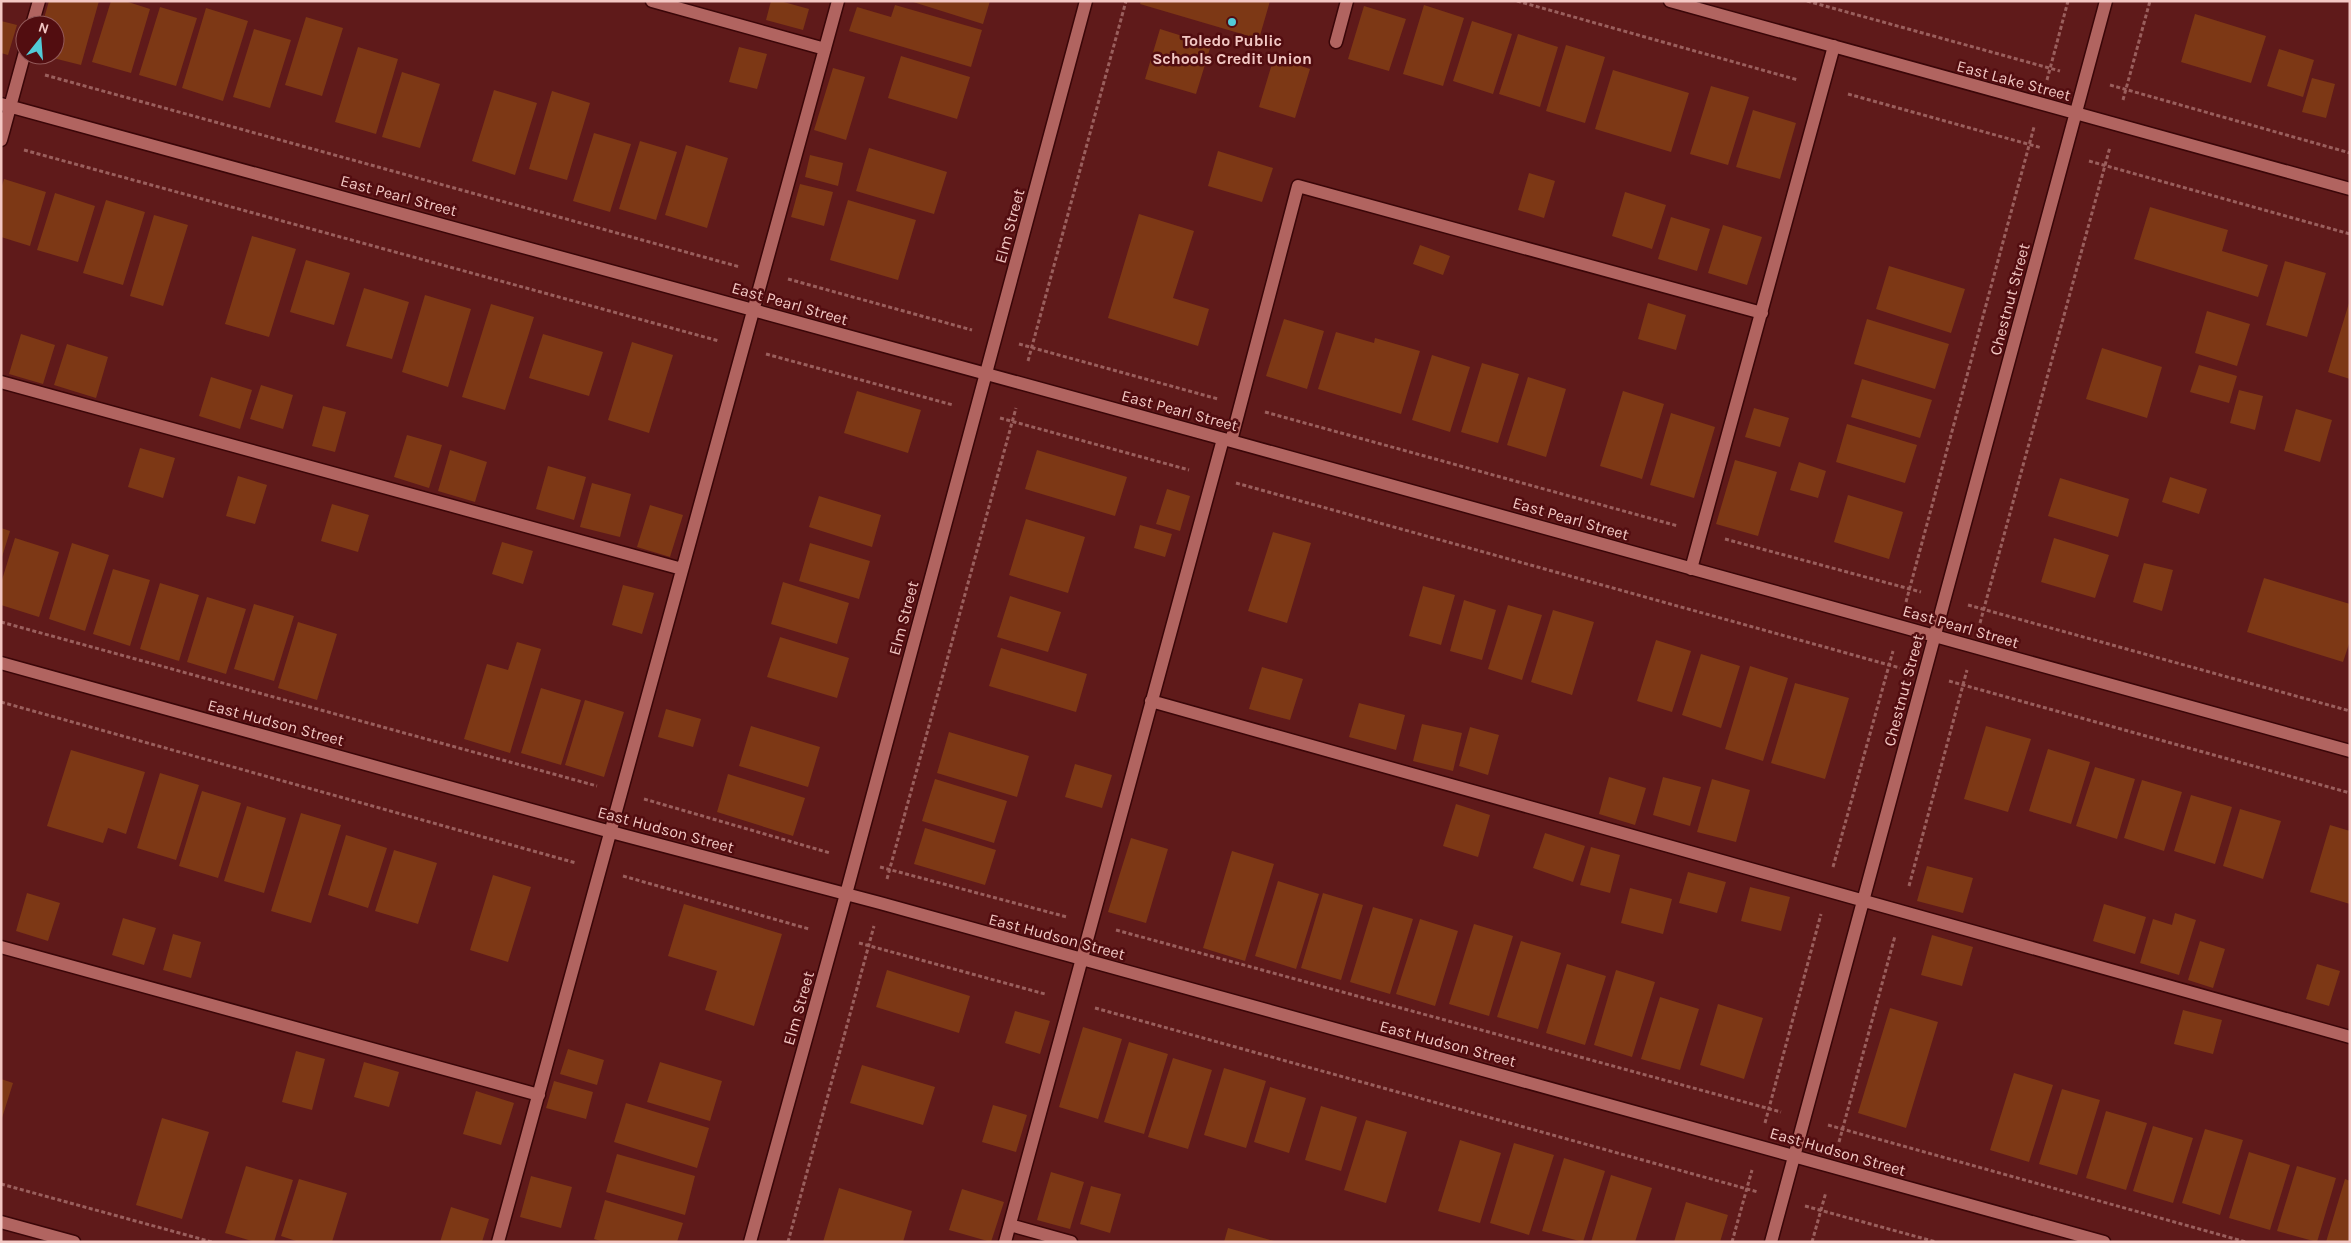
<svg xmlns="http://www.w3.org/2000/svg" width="2351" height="1243" viewBox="0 0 2351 1243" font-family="Karla,sans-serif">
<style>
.building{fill:#7d3815}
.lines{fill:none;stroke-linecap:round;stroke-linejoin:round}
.minor-casing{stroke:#3a0608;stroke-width:15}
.path{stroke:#9a5f5d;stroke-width:3;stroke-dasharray:4 2.5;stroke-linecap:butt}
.minor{stroke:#b16460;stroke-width:12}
.poi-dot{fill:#52cbd7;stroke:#520d10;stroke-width:2}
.labels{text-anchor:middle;stroke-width:5;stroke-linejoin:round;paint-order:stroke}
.poi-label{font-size:16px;font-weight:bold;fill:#f3c8c4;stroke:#520d10}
.street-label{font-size:16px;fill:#f3c8c4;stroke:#520d10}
</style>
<rect width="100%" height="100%" fill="#5f1a1a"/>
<path class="building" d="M49,1H99L81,65L45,56L55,55V25H42Z
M111,1H125L150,9L131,73L92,62Z
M771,1H780L809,9L803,30L766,20Z
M910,1H990L983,24Z
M1141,1H1270L1259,39L1140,4Z
M895,5L982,30L971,67L849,31L857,7L891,17Z
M1424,5L1464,18L1443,86L1403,74Z
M1364,6L1406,19L1389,71L1348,59Z
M160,7L197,18L176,86L139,75Z
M206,8L248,21L223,101L182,88Z
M2195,14L2266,36L2251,83L2181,62Z
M306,17L343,28L322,96L285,85Z
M1,21L17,25L8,55L1,53Z
M1472,21L1512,34L1493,94L1453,81Z
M254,29L291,40L270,108L233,97Z
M1160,29L1211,45L1196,94L1145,79Z
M1518,34L1558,47L1540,107L1499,94Z
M1566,45L1605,57L1585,123L1546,111Z
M358,47L398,59L376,134L335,122Z
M739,47L767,54L757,89L729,82Z
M2279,49L2314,60L2303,97L2267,86Z
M901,56L970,77L957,119L888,98Z
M1274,57L1310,69L1295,118L1259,107Z
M833,68L865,77L846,140L814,130Z
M1613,70L1689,93L1671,152L1595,129Z
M402,72L440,84L420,148L382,137Z
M2312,78L2335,84L2326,118L2302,112Z
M1711,86L1749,97L1728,165L1690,154Z
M494,90L537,103L515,175L472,161Z
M552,91L590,103L567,180L529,169Z
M1753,110L1796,123L1780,179L1736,167Z
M594,133L631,144L610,212L573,201Z
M640,141L677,152L656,220L619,209Z
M686,145L728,158L707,228L665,215Z
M869,148L947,172L934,214L856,191Z
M1218,151L1273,168L1262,202L1208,186Z
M810,155L843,163L838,186L805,177Z
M1529,173L1555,181L1544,218L1518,210Z
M4,179L46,192L30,246L1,237V189Z
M800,184L833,192L824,226L791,217Z
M1625,192L1666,205L1652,249L1612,236Z
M55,193L95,206L78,262L37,250Z
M106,200L145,212L123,285L83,273Z
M848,200L916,220L898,280L830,260Z
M2150,207L2228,230L2222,251L2268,265L2258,297L2134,259Z
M1139,214L1194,231L1173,298L1209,309L1198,346L1108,318Z
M154,215L188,225L163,306L130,296Z
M1671,217L1710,229L1697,271L1658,259Z
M1723,225L1762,237L1747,285L1708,273Z
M252,236L296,249L269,337L225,324Z
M1420,245L1450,256L1443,275L1413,264Z
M306,260L350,273L334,325L290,312Z
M2285,261L2326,273L2307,337L2266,325Z
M1889,266L1965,289L1951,333L1876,309Z
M364,288L409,302L392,359L346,346Z
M425,295L471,309L448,387L402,372Z
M1648,303L1686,315L1676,350L1638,339Z
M2349,303H2350V379L2328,372Z
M491,304L534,317L505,410L462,397Z
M2207,311L2250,324L2237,366L2195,353Z
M1284,319L1324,331L1307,389L1266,376Z
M1867,319L1949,344L1935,389L1854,364Z
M1336,332L1374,343L1375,338L1420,351L1401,414L1318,389Z
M21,334L55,345L43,384L9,374Z
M543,334L603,352L589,396L529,378Z
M632,342L673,355L649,433L608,420Z
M67,344L108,357L96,398L54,385Z
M2102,348L2162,367L2147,418L2086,399Z
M1432,355L1470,367L1450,432L1412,420Z
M1482,363L1519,374L1498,443L1461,432Z
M2199,365L2237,376L2229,403L2190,392Z
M211,377L252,390L240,429L199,416Z
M1528,377L1566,389L1546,457L1507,445Z
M1862,379L1932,400L1920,438L1851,417Z
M261,385L293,395L283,429L250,419Z
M2239,390L2263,396L2255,430L2230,423Z
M857,391L921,410L908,453L844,433Z
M1623,391L1664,404L1642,479L1600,466Z
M323,406L346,412L335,452L312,446Z
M1754,408L1789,418L1780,447L1745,437Z
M2296,409L2332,420L2320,462L2284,451Z
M1671,413L1715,427L1694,498L1650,485Z
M1847,424L1917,445L1905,483L1836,462Z
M407,435L442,445L429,488L394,477Z
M140,448L175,458L163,498L128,487Z
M450,450L487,462L475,502L438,491Z
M1037,450L1127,477L1115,516L1025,489Z
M1735,460L1777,472L1758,536L1716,524Z
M1799,462L1826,471L1818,498L1790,490Z
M548,466L586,477L574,520L536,509Z
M238,476L267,485L255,524L226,516Z
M2170,477L2207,489L2199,514L2162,502Z
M2060,478L2129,499L2118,537L2048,516Z
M592,483L631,494L620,537L580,527Z
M1167,489L1190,496L1180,531L1156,524Z
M1848,495L1903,512L1889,559L1834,542Z
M819,496L881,515L872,547L809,527Z
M332,504L369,515L358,552L321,541Z
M650,505L683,515L670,557L637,547Z
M1026,519L1085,537L1068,593L1009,575Z
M1140,525L1172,534L1165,557L1134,548Z
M1,528L10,531L2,557L1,556Z
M1273,532L1311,543L1287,623L1248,611Z
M15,538L59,552L39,617L1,605V583Z
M2054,538L2109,555L2095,598L2041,582Z
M502,542L533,551L523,584L492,574Z
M72,543L109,555L85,631L49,619Z
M810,543L870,561L859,599L799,581Z
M2144,563L2173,570L2162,611L2133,602Z
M113,569L150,580L130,646L93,634Z
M2264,578L2350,604V641L2343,662L2247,632Z
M783,582L849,603L837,644L771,624Z
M160,583L199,595L179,661L140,649Z
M623,585L654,593L642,634L612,625Z
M1423,586L1455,595L1441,645L1409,636Z
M1010,596L1061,612L1048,652L997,637Z
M207,597L246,609L226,674L187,662Z
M1464,600L1496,610L1482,660L1450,651Z
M254,604L294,616L274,681L234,669Z
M1508,605L1542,615L1522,680L1488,669Z
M1553,610L1594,622L1572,695L1531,682Z
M298,622L337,634L317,700L278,688Z
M780,637L849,658L837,698L767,677Z
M1656,640L1691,651L1672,712L1637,701Z
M517,642L541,649L510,753L464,739L487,664L508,670Z
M1001,648L1087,674L1076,712L989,686Z
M1701,654L1740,666L1721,728L1682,715Z
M1750,666L1788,678L1763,761L1725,749Z
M1262,667L1303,679L1290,720L1249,709Z
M1795,683L1849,698L1825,779L1771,763Z
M541,688L581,700L561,765L521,753Z
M585,700L624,712L604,777L565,765Z
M1359,703L1405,715L1396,750L1349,737Z
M666,709L701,719L693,747L658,737Z
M1422,724L1462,733L1453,771L1413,761Z
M751,726L820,747L808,787L739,766Z
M1986,726L2031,739L2008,812L1964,799Z
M1470,727L1499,735L1488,775L1459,766Z
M949,732L1029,756L1017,797L937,773Z
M2048,749L2090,762L2071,824L2029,811Z
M71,750L145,772L126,834L108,828L103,843L47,826Z
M1075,764L1112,775L1102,808L1065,797Z
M2095,767L2135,779L2117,839L2076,826Z
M160,773L199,785L176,860L137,848Z
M728,774L805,798L793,836L717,812Z
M1609,777L1646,788L1635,825L1599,814Z
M1663,777L1701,787L1690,826L1653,815Z
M935,779L1007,801L994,843L922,821Z
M1712,779L1750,790L1736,842L1697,832Z
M2142,780L2182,792L2164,851L2124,838Z
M202,791L241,803L218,878L179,866Z
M2191,795L2232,807L2215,864L2174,851Z
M1456,804L1490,815L1478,857L1443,846Z
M247,806L286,818L264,893L224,881Z
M2240,809L2281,821L2263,879L2223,866Z
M301,813L341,825L311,923L271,911Z
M2330,825L2350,831V904L2310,892Z
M925,828L996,850L985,885L914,864Z
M1545,833L1585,846L1573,882L1533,868Z
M346,835L387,848L368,908L328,895Z
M1131,838L1168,849L1146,923L1108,912Z
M1591,847L1620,855L1610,893L1580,885Z
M394,850L437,863L418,924L375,911Z
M1232,851L1274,864L1245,961L1203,948Z
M1927,866L1973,878L1963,913L1917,901Z
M1688,872L1726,882L1717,913L1679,903Z
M493,875L531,887L508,962L470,950Z
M1278,881L1319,894L1296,969L1255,956Z
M1750,887L1790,897L1781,931L1741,921Z
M1630,888L1672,899L1663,934L1621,923Z
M27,893L60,903L48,941L16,931Z
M1323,893L1363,905L1341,980L1301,968Z
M684,904L782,934L754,1026L705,1010L717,971L668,956Z
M2104,904L2146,917L2135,954L2093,941Z
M1373,907L1413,919L1390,994L1350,982Z
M2175,913L2196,920L2179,975L2140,963L2153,919L2172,925Z
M123,918L156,928L144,965L112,955Z
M1420,919L1458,931L1435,1006L1396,994Z
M1474,924L1513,936L1489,1016L1449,1004Z
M173,934L201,942L191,978L163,970Z
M1932,935L1973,947L1962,986L1921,975Z
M1521,941L1561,953L1538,1029L1497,1017Z
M2200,941L2225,949L2213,988L2188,980Z
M1567,964L1606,976L1585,1045L1546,1033Z
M2317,964L2340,971L2329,1006L2306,999Z
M887,970L970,996L959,1033L876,1007Z
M1616,970L1655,982L1632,1057L1594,1045Z
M1660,997L1699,1009L1680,1070L1641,1059Z
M1718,1004L1763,1018L1744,1079L1700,1065Z
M1890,1008L1938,1022L1906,1128L1858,1113Z
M2183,1010L2222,1020L2213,1054L2174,1044Z
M1015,1011L1050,1021L1040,1054L1005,1043Z
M1083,1027L1122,1039L1098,1119L1059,1107Z
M1129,1042L1168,1054L1144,1134L1104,1122Z
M568,1049L604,1060L597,1085L560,1074Z
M296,1051L325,1059L312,1110L282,1102Z
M1173,1058L1212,1070L1188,1149L1148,1137Z
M364,1062L399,1072L389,1107L354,1097Z
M660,1062L722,1081L710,1121L647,1102Z
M862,1065L935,1087L923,1125L850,1103Z
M1224,1068L1266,1081L1246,1148L1204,1135Z
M2014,1073L2053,1085L2029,1162L1990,1150Z
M1,1079L13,1083L2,1118H1Z
M554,1081L593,1092L586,1119L546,1108Z
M1270,1087L1306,1098L1289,1153L1254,1142Z
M2062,1089L2100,1100L2077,1175L2039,1164Z
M476,1091L514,1103L501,1145L463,1134Z
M626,1103L709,1128L697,1168L614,1142Z
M993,1105L1027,1115L1016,1152L982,1142Z
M1321,1106L1357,1117L1341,1171L1305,1160Z
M2106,1111L2147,1123L2126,1190L2086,1178Z
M162,1118L209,1132L182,1219L136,1205Z
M1366,1120L1407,1132L1386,1203L1344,1190Z
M2153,1126L2193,1138L2173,1203L2133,1191Z
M2205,1129L2243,1140L2220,1215L2182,1203Z
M1460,1140L1501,1153L1480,1223L1438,1211Z
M1514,1143L1554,1155L1529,1235L1490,1223Z
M2249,1152L2290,1165L2270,1230L2229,1218Z
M617,1154L695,1176L685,1215L606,1192Z
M1564,1158L1605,1171L1583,1242L1542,1231Z
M246,1166L293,1180L274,1242H255L225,1233Z
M2297,1166L2336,1178L2317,1242L2277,1231Z
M1051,1172L1084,1182L1070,1229L1037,1220Z
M1611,1175L1652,1188L1635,1242H1591Z
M531,1176L572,1187L561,1228L520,1217Z
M299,1179L347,1193L332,1242H299L281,1236Z
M2345,1179L2350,1181V1242H2326Z
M1091,1186L1121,1194L1110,1233L1080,1224Z
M839,1188L912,1211L903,1242H823Z
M962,1189L1004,1202L991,1242L949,1230Z
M605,1200L683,1223L677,1242H604L594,1239Z
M1686,1202L1728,1215L1720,1242H1674Z
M451,1207L489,1219L482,1242H440Z
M1228,1228L1274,1241V1242H1224Z"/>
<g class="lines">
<g class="minor-casing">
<path id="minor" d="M652,1L825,49
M1670,1L2350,189
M32,25L39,1
M1336,42L1347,1
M1,104L1231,441L2350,751
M1,140L25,52
M1,382L682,569
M1231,441L1298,186L1762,313
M1691,569L1834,46
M1,663L611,832L880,903L2104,1242
M1151,701L2350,1037
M1,947L539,1095
M1,1222L74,1242
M1010,1225L1071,1242
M498,1242L838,1
M750,1242L846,894L1086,1
M1005,1242L1223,439
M1771,1242L2106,1"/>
</g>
<path class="path" d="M1517,1L1798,80
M1807,1L2060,71
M45,75L740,267
M2047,80L2068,1
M2110,85L2350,153
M1848,94L2042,148
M2123,100L2150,1
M24,150L719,341
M2089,161L2350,234
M788,279L972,330
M1019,344L1218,399
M766,354L953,405
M1028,361L1126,1
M1265,412L1678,526
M1000,418L1189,470
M1236,483L1900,668
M1725,539L1921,592
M1906,602L2034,127
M1968,605L2350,711
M1,622L597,786
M1980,623L2110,147
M1949,681L2350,793
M1,702L576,863
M644,799L830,853
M880,867L1067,917
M1833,867L1893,651
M623,876L809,929
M887,879L1016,408
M1909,886L1967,670
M1116,930L1781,1112
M859,943L1045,994
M1095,1008L1758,1192
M1765,1123L1821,914
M1828,1125L2246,1242
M1839,1142L1895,936
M1,1184L212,1242
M1805,1206L1936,1242
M788,1242L874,926
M1732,1242L1752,1170
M1812,1242L1826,1192"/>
<use href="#minor" class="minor"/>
</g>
<circle class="poi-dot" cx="1232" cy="22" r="5"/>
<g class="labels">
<g class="poi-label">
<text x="1232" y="46">Toledo Public<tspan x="1232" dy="18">Schools Credit Union</tspan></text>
</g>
<g class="street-label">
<text transform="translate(2014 80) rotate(15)" y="6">East Lake Street</text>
<text transform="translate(399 195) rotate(15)" y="6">East Pearl Street</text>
<text transform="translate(1009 226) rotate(-75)" y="6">Elm Street</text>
<text transform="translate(2009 299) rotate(-75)" y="6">Chestnut Street</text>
<text transform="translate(790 303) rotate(16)" y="6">East Pearl Street</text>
<text transform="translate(1180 410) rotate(15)" y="6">East Pearl Street</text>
<text transform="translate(1571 518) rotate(16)" y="6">East Pearl Street</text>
<text transform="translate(903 618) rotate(-75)" y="6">Elm Street</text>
<text transform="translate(1961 626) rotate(16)" y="6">East Pearl Street</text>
<text transform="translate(1903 690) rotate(-75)" y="6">Chestnut Street</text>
<text transform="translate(276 722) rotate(15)" y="6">East Hudson Street</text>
<text transform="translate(666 829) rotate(15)" y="6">East Hudson Street</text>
<text transform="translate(1057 936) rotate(15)" y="6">East Hudson Street</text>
<text transform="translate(798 1008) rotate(-74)" y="6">Elm Street</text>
<text transform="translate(1448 1043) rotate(15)" y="6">East Hudson Street</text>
<text transform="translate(1838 1151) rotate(16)" y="6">East Hudson Street</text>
</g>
</g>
<rect width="2351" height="1243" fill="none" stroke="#f3c8c4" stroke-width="5"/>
<g transform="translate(40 40) rotate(17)"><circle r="24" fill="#520d10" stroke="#925858"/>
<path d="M0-4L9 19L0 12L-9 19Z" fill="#52cbd7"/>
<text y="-8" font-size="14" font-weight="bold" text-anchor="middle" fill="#f3c8c4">N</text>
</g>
</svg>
